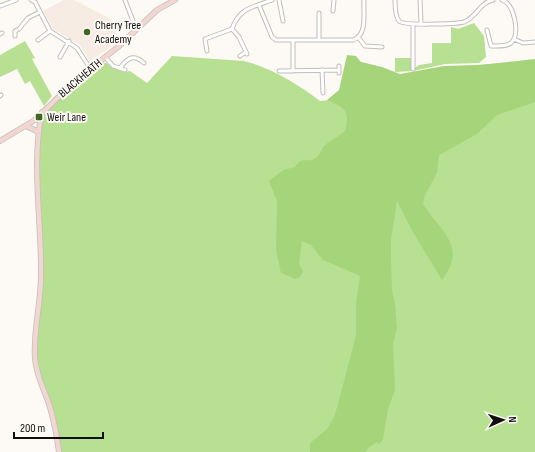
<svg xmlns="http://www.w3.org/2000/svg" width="535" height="452" viewBox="0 0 535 452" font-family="'Sofia Sans Condensed',sans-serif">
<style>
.built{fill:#f6ece3}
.green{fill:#b8e093}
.forest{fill:#a6d47a}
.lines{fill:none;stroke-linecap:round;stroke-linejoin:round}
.street-casing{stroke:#c2beba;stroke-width:5}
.secondary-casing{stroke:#c2beba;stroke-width:6}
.street{stroke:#fff;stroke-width:3}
.secondary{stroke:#f1d6d1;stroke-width:4.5}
.poi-dot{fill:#3e6824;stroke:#fdf9f4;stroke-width:1.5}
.labels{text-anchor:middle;stroke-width:4;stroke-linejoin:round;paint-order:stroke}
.poi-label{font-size:12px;fill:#100f0e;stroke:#fdf9f4;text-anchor:start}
.street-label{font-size:12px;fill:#100f0e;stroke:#fdf9f4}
</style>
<rect width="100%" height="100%" fill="#fdf9f4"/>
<path class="built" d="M64,0H74L107,17L112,21L119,41L90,61L80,45L53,29L43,11Z"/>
<path class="green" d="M474,23L484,36L486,57L479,63L445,64L413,71L395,72V58H411V70L419,65L432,63V43H451V27L458,29Z
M25,41L35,58L32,59L52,96L44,106L30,81L25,84L17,69L0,77V55Z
M172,56L244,61C272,68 298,84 320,101L330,100L395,74L407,75L445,67L535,61V452H59L57,436L35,358L39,301L38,138C40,130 42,118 46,111C54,99 90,69 103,62L126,72L130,71L147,83Z"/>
<path class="forest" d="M347,55L356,56L361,62L382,67L400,74L444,66L480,65L535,59V102L497,115L477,134L439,155L437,173L425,195L423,204C441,232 468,246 442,280L411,229L397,201L391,240V258L392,290L395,304L397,328L393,344L395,390L388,409L383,440L379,444L377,442L368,448L366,452H310V443L327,429L334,417L338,404L356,335V303L360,276L323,260L311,245L302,241L299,263L303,272L300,277L295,279L281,273L276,250L277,201L269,181L283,170L295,167C302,156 306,163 314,159C320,156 320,151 324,146C329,141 339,136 345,131C350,111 346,108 327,100L339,90Z"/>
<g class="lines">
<g class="street-casing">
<path id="street" d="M31,0L35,2L50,31L77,48L90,68
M125,0L136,29
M279,0L283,21
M395,0C395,7 395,16 399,21C403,26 456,24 464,22C477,17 479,3 493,0
M420,0L421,23
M259,5L272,37L276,40H353C368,35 363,13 364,0
M0,6L16,0
M333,11L334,0
M319,13V40
M232,29L239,37L247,54
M487,30L491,46C497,46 508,47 512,42C520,32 514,4 502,0
M0,34L2,33
M15,36V31L19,29L28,18L40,12
M358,37L365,46L382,47
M514,39L523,43L535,42
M38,40L50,31
M293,41V71
M207,51L205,39L232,29C239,8 253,7 272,0
M240,56L246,52
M60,57L69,41
M105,57L113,66L125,70
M339,66V73
M120,68C128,57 134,54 144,63
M413,69V24
M322,70L323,93
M279,71L338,70
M0,96L1,95"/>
</g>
<g class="secondary-casing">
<path id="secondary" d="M42,112C31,162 42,225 41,276C41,304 33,331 35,358C36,375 44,389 49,404C54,420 57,436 59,452
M26,126L39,132
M0,141L35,120L76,80L118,47L157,10L175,0"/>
</g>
<use href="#street" class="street"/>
<use href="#secondary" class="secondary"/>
</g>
<g class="poi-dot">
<circle cx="87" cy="32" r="4"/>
<rect x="35" y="113" width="8" height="8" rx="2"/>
</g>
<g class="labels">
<g class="poi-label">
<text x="95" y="29">Cherry Tree<tspan x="95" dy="14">Academy</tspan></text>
<text x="47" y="121">Weir Lane</text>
</g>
<g class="street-label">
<text transform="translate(80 78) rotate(-40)" y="4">BLACKHEATH</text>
</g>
</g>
<g transform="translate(503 420) rotate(87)" stroke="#fdf9f4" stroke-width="3" paint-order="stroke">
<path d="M0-3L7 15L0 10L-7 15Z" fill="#100f0e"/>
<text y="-6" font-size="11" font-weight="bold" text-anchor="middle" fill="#100f0e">N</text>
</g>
<path d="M14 432v6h89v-6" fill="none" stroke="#100f0e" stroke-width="2"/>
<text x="20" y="432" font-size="12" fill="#100f0e" stroke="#fdf9f4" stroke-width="3" paint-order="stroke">200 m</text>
</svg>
